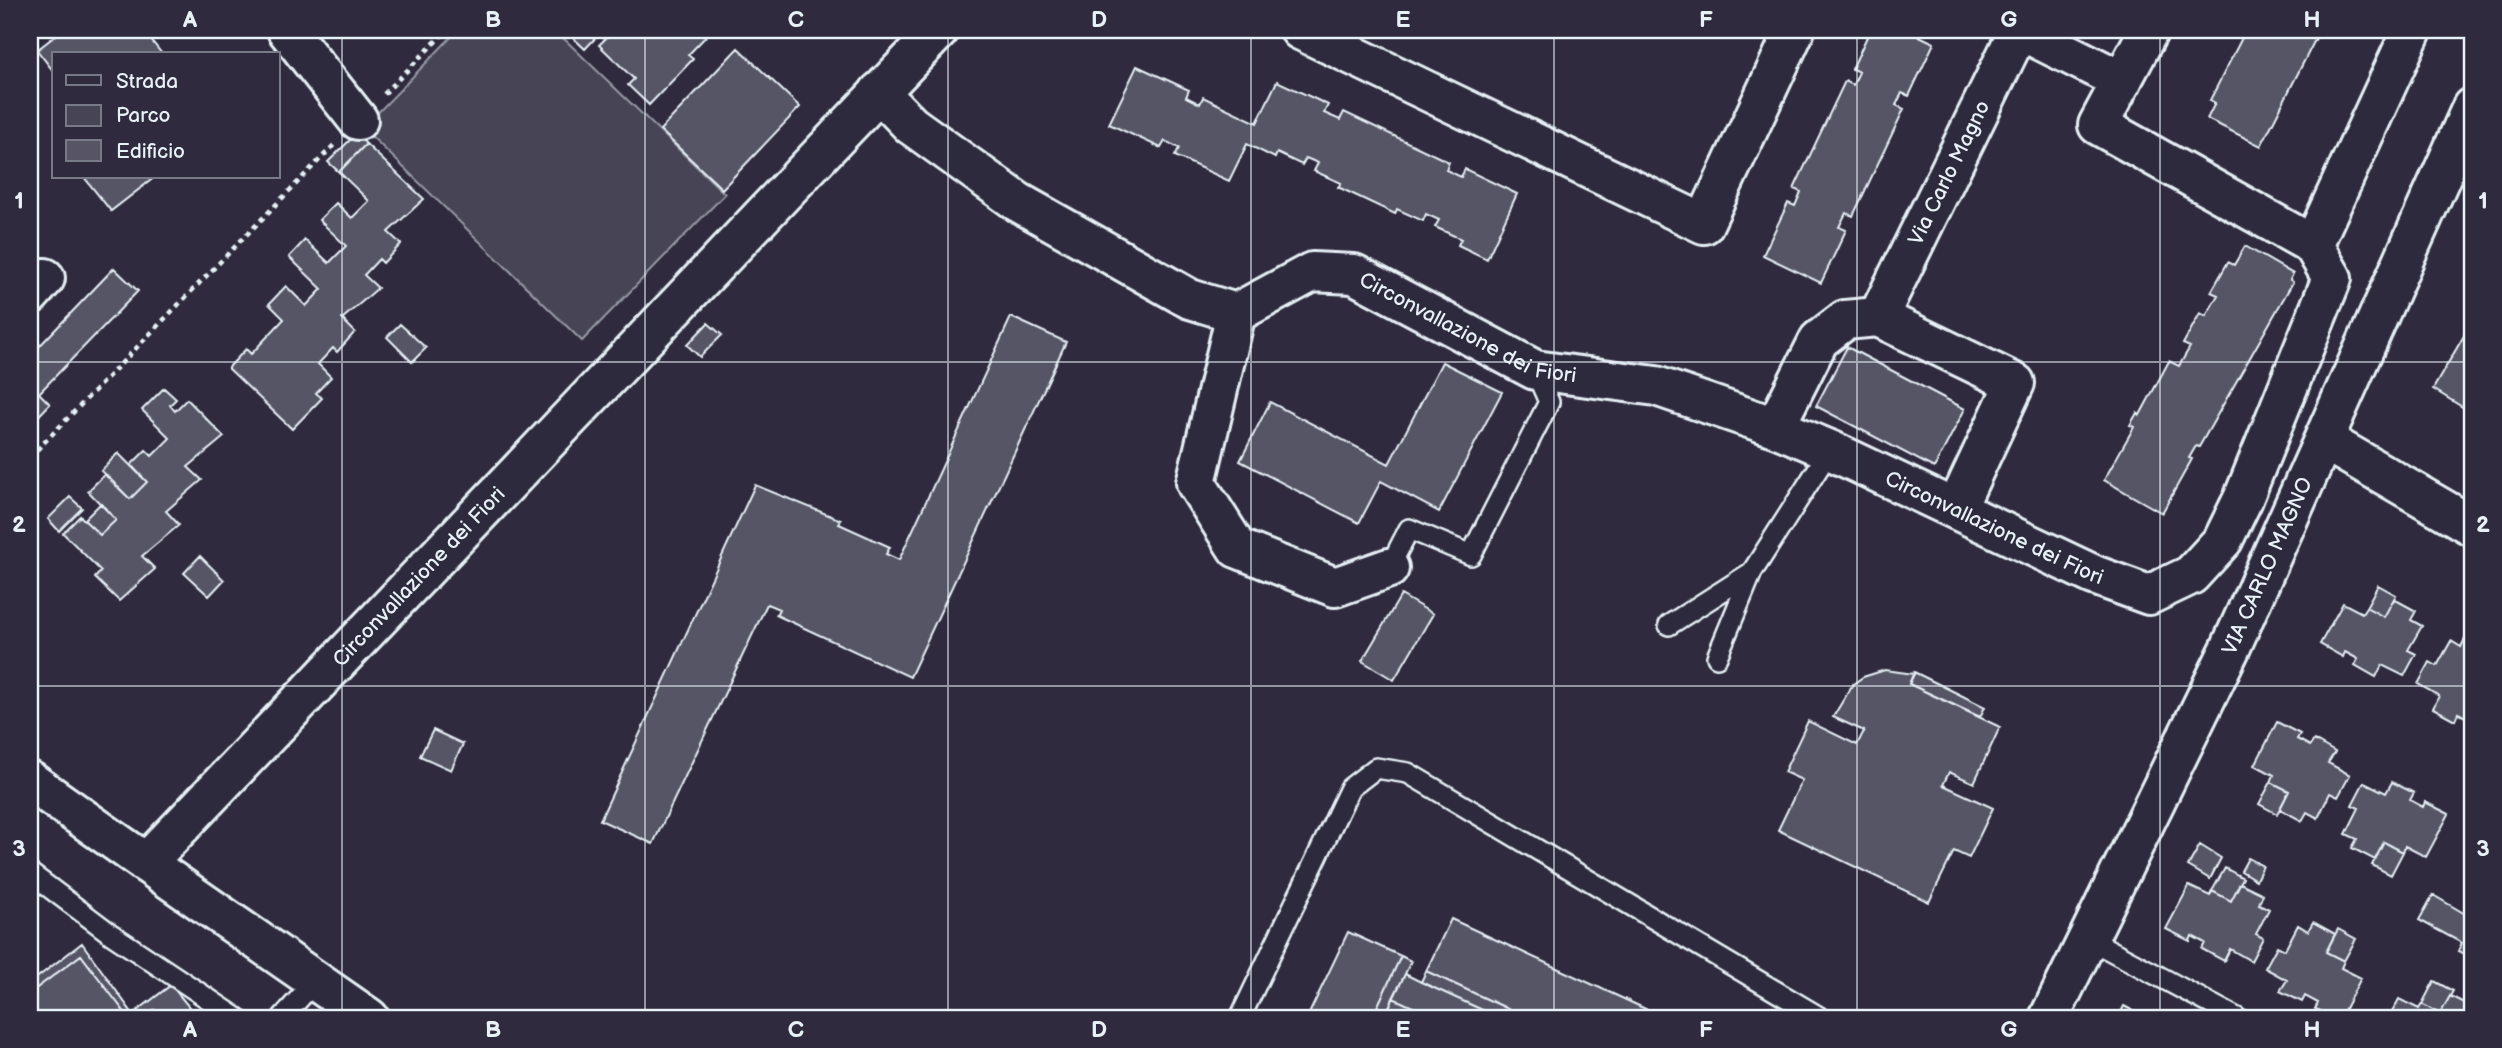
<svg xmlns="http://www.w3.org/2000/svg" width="2502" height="1048" viewBox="0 0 2502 1048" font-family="'Balsamiq Sans',sans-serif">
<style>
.green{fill:#464455;stroke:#979aa6;stroke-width:2}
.building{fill:#575565;stroke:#e8f1f8;stroke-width:2}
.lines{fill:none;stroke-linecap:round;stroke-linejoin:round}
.lane-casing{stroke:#e8f1f8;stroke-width:24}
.street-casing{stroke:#e8f1f8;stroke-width:44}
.secondary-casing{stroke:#e8f1f8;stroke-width:44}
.path{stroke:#e8f1f8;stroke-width:4.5;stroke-dasharray:5 5;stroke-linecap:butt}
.lane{stroke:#2f2a3d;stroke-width:19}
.street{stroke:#2f2a3d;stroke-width:38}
.secondary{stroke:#2f2a3d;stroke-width:38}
.grid{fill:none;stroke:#e8f1f8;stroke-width:2;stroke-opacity:0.55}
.labels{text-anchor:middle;stroke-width:6;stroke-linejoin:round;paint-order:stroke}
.street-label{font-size:21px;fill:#e8f1f8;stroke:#2f2a3d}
.neatline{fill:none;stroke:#e8f1f8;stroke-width:2.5}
.grid-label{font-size:23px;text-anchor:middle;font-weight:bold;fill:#e8f1f8}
</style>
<rect width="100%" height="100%" fill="#2f2a3d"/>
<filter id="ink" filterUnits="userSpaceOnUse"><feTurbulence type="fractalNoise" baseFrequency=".0143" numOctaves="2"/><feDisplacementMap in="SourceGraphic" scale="14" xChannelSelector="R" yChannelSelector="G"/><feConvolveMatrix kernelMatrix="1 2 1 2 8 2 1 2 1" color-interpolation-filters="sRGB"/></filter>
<g filter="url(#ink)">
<path class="green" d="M458,30H555L725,194L582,341L363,128Z"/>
<path class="building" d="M58,30H143L162,54H54V72L37,50L60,32Z
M565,30H603L585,49Z
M614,30H712L688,55L693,59L649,105L628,85L634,79L599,45Z
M1870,30H1907L1934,43L1909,96L1902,93L1896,105L1904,109L1853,216L1846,213L1839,227L1846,230L1821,283L1763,255L1788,203L1795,206L1801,192L1794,189L1845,81L1853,85L1859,72L1852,69Z
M2246,30H2320L2261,146L2207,119L2215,103L2210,100Z
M738,48L800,107L722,189L660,130Z
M1137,66L1189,90L1186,97L1200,104L1203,97L1257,123L1277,81L1328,105L1324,113L1340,120L1344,112L1449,162L1446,170L1461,177L1465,169L1517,194L1487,259L1458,245L1461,239L1435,227L1439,220L1426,214L1423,221L1397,209L1395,214L1338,187L1341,183L1314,171L1318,163L1306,158L1302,165L1277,153L1275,158L1247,144L1229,181L1175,156L1179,148L1165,141L1161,148L1109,124Z
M356,134L366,144L339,172L328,162Z
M366,144L424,199L388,232L401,244L383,263L379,259L364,275L378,288L342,319L355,332L337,352L333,348L318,364L331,377L316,393L322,398L292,429L228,368L246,349L251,354L284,319L269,304L286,286L306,306L322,289L289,257L305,240L329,263L346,246L319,220L336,203L352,218L369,201L339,172Z
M84,177H155L111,211Z
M2245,246L2293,274L2290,280L2293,282L2199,447L2196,446L2189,458L2192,459L2162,513L2104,480L2134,427L2130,425L2137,413L2140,415L2169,361L2179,366L2190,347L2183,344L2200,313L2206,316L2218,295L2211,292L2228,262L2234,265Z
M114,268L138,291L39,393L50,404L30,425V356Z
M1011,317L1066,342L910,677L776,615L779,609L767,604L653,844L600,820L755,485L841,520L839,524L890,547L886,554L899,560Z
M2472,322V413L2433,389Z
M708,323L722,335L700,357L687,345Z
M400,324L426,348L412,362L387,337Z
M1847,347L1965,409L1934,468L1816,406Z
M1442,362L1502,392L1439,512L1381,481L1359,523L1240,461L1270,402L1389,464Z
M164,388L176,399L170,405L175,411L187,399L224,437L188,467L202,480L166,511L179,525L142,556L155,569L119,601L95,578L101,571L63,533L80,516L100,535L116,520L88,491L105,474L130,499L147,482L131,465L146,450L152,456L170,438L142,410Z
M118,453L147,482L130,499L101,471Z
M70,497L82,508L59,531L48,519Z
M101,503L116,520L100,535L84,520Z
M200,556L224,580L209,596L184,573Z
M2378,585L2396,595L2384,617L2366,607Z
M1401,595L1433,614L1394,680L1362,661Z
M2394,599L2416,611L2411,620L2422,626L2408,650L2416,654L2404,676L2382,665L2376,677L2355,665L2358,659L2345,652L2343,657L2320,644L2343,603L2362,613L2366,607L2384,617Z
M2466,637L2472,641V727L2468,725L2471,720L2458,713L2455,720L2433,708L2439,696L2418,684L2430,662L2437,666L2451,641L2461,647Z
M1885,670L1914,674L1909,684L2000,727L1974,783L1949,772L1943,785L1993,808L1969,858L1954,851L1929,902L1778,830L1802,780L1784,772L1808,721L1857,745L1864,731L1833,717L1853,684L1863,677Z
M1914,672L1985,707L1980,717L1909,684Z
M2277,722L2300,734L2297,739L2310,746L2314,740L2335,752L2328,763L2350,775L2338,797L2330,793L2318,818L2307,812L2302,821L2280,809L2289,791L2271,782L2274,775L2255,765Z
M433,730L463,744L451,770L420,756Z
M2271,782L2289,791L2277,814L2259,804Z
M2364,782L2386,793L2392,782L2414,793L2410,800L2423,807L2425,802L2449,814L2426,857L2405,846L2403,852L2384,842L2375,860L2352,848L2357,839L2346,834L2359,808L2352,805Z
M2384,842L2403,852L2391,875L2372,865Z
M2200,845L2221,858L2210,879L2188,866Z
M2248,858L2263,866L2256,880L2241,871Z
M2225,868L2243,878L2231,901L2212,891Z
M2240,883L2263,894L2259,904L2269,909L2256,934L2263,938L2251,961L2230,949L2224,961L2202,949L2205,943L2192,936L2190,941L2166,929L2189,886L2210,896L2212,891L2231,901Z
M2433,895L2472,918V958L2458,951L2462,943L2419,920Z
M1451,919L1665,1018H1528L1426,971Z
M2313,922L2335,934L2326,952L2344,961L2341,968L2361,978L2340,1018L2315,1009L2318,1003L2305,996L2302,1002L2280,991L2287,980L2265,968L2277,946L2285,950L2298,925L2308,931Z
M2338,929L2356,939L2344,961L2326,952Z
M1348,932L1401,956L1372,1018H1307Z
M82,943L133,1014L171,985L198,1018H161L154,1010L144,1018H129L81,955L30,993V983Z
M81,955L129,1018H30V993Z
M1401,956L1411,961L1405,974L1384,1018H1372Z
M1426,971L1528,1018H1500L1421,982Z
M1405,974L1421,982L1500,1018H1437L1393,998Z
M2434,981L2453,991L2440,1014L2422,1004Z
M2450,996L2472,1007L2468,1017L2471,1018H2389L2399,999L2419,1009L2422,1004L2440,1014Z
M1393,998L1426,1013L1424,1018H1384Z
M2124,1006L2147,1018H2118Z"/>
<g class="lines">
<g class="lane-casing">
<path id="lane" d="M1389,568L1409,529L1471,555L1549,402L1535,370
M1669,625L1752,572
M1717,657L1752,572L1830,450
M30,873L111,934L237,1018
M2089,939L2237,1018
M282,1018L315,981
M1240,1018L1350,788L1376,768L1408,773L1821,1018"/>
</g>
<g class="street-casing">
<g id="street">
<path d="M287,30L358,120"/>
<path d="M1300,30L1704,224L1795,30"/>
<path d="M2020,30L2122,81"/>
<path d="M2149,30L2098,125L2313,245"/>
<path id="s1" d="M879,92L911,125L1018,202L1190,299L1236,313L1312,272L1354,274L1535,370L1656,386L1775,427L1830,450L2094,575L2149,595L2191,575L2223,540L2243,499L2332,278L2313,245L2412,30"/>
<path d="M30,295L45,278"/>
<path d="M1236,313L1196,483L1237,548L1335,587L1389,568"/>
<path d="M1775,427L1819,340L1845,320L1878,317"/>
<path d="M2324,440L2472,526"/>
<path id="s2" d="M1956,509L2015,383L1878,317L2019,30"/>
<path id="s3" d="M2049,1018L2230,649L2472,107"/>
</g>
</g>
<g class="secondary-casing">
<g id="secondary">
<path d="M30,781L146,863"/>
<path id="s4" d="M369,1018L146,863L939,30"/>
</g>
</g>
<path class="path" d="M384,94L447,30
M30,457L334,145"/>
<use href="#lane" class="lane"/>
<use href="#street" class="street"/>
<use href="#secondary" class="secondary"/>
</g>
</g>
<path class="grid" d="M342,30V1018M645,30V1018M948,30V1018M1251,30V1018M1554,30V1018M1857,30V1018M2160,30V1018M30,362H2472M30,686H2472"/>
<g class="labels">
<g class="street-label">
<text dy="7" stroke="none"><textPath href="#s2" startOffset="452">Via Carlo Magno</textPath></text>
<text dy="7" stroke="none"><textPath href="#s1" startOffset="679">Circonvallazione dei Fiori</textPath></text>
<text dy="7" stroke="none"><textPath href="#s1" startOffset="1246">Circonvallazione dei Fiori</textPath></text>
<text dy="7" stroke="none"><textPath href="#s3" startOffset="502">VIA CARLO MAGNO</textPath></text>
<text dy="7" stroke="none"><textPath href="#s4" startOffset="667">Circonvallazione dei Fiori</textPath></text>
</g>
</g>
<rect width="2502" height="1048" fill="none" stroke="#2f2a3d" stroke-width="77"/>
<rect x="52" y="52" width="228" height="126" fill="#2f2a3d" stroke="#797a88" stroke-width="2"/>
<rect x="66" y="75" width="35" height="10" fill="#2f2a3d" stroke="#797a88" stroke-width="2"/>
<text x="116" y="88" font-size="21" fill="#e8f1f8">Strada</text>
<rect x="66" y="105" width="35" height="21" fill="#464455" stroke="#797a88" stroke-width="2"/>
<text x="116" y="122" font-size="21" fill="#e8f1f8">Parco</text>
<rect x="66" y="140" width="35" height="21" fill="#575565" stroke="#797a88" stroke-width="2"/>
<text x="116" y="158" font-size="21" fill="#e8f1f8">Edificio</text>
<rect x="38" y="38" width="2426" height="972" class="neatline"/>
<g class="grid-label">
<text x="190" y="27">A</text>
<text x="493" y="27">B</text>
<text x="796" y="27">C</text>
<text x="1099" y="27">D</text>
<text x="1403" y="27">E</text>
<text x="1706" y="27">F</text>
<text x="2009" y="27">G</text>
<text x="2312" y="27">H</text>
<text x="19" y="208">1</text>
<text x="2483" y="208">1</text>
<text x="19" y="532">2</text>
<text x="2483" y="532">2</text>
<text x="19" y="856">3</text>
<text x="2483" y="856">3</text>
<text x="190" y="1037">A</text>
<text x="493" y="1037">B</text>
<text x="796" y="1037">C</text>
<text x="1099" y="1037">D</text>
<text x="1403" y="1037">E</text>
<text x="1706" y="1037">F</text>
<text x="2009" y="1037">G</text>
<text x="2312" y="1037">H</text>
</g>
</svg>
